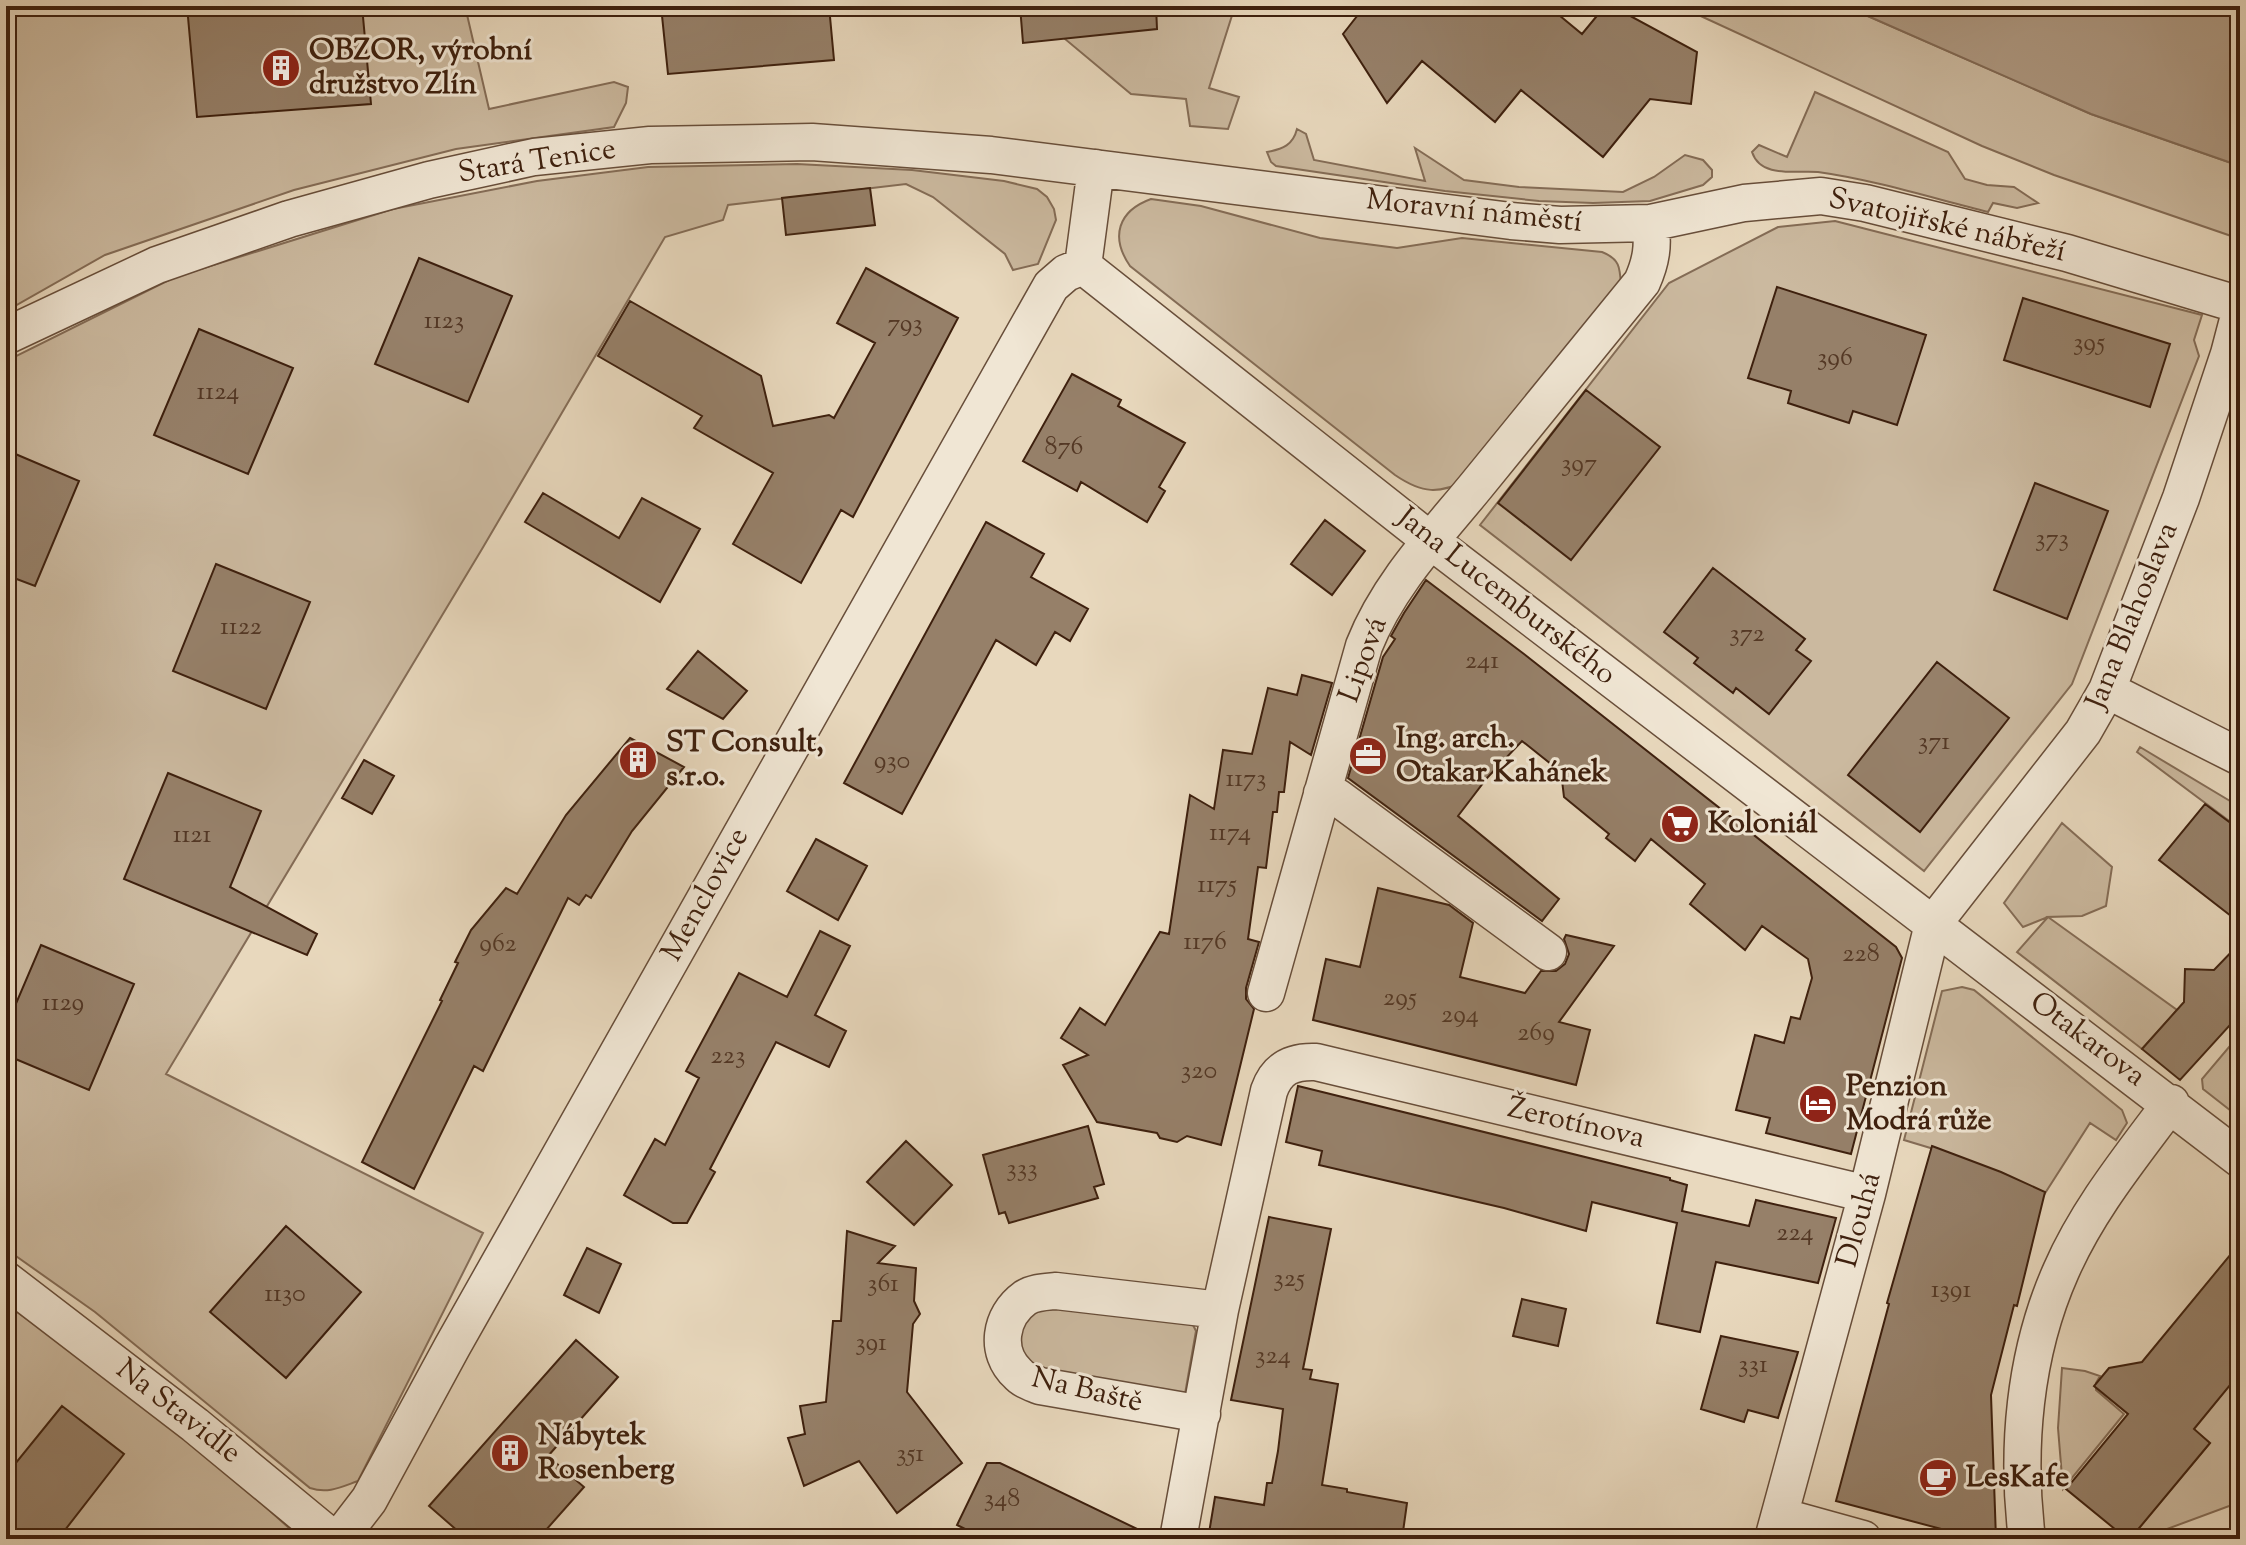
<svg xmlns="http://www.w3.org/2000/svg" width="2246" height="1545" viewBox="0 0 2246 1545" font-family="'Sorts Mill Goudy',serif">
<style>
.green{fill:#cbb99f;stroke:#846c56;stroke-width:2}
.water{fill:#ae9982;stroke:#816954;stroke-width:2}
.building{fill:#968069;stroke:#3e200e;stroke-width:2}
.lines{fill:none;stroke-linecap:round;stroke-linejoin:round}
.street-casing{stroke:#684e3a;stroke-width:39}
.street{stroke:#f0e6d4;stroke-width:36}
.labels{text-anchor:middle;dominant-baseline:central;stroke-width:6;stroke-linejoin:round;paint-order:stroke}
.number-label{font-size:26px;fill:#543825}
.poi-label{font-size:30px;font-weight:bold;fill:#3e200e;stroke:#f0e6d4;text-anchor:start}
.street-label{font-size:30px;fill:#3e200e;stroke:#f0e6d4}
</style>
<rect width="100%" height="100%" fill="#e8d8bd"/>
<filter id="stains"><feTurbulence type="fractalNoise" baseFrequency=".0025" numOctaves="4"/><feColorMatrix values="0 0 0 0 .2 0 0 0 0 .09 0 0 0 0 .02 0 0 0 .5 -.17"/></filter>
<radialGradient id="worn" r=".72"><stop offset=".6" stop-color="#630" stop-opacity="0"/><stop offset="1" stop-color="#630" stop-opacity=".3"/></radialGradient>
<path class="green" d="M6,6H465L489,109L614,82L628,87L626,103L614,127L456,149L294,190L105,255L6,311Z
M1120,6H1235L1209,88L1239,97L1228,129L1190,126L1186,99L1131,94L1065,39Z
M1679,6H1845L2091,114L2240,166V239L2054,175L1982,146Z
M1815,92L1948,152L1965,179L1987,185L2014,187L2038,203L2017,208L1993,203L1988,212C1932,198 1875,180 1818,172C1796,170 1761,179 1752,152L1759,145L1787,157Z
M1297,129L1306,134L1314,160L1425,181L1415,148L1464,180L1519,187L1623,192L1654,177L1685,155L1703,160L1712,170V177L1703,185L1650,201L1593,203L1539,201L1445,191L1276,166L1271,162L1267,152C1283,149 1293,145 1297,129Z
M797,164L912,170L1004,181L1037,189L1047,197L1054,209L1056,220L1038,264L1013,270L1005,254L933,197L906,184L728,205L723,220L665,237L482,549L166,1074L483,1233L358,1481C341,1487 328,1494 310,1488L95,1312L6,1249V361L175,277L393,209L537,181L648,167Z
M1151,199L1201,206L1320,238L1397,248L1462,238L1602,252C1620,259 1620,268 1621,286L1469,480C1438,494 1423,494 1395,475L1130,266C1110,237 1118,211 1151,199Z
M1835,221L2202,315L2194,340L2199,356L2072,684L1924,871L1480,525L1669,283L1778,227Z
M2140,747L2240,807V829L2137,752Z
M2062,823L2112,867L2106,906L2082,916L2048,917L2177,1010L2142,1049L2017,952L2048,917L2023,927L2004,903Z
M1962,987L1974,990L2122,1110L2127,1123L2116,1140L2090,1123L2042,1198L1947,1153L1904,1140L1942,991Z
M2240,1034V1118L2203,1089L2202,1079Z
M6,1304C109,1377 209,1454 301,1539H6Z
M1041,1306L1192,1323L1196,1331L1185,1394L1027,1367C1017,1334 1011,1329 1041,1306Z
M2062,1368L2085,1371L2100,1376L2096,1383V1390L2124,1414L2063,1489L2058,1428Z
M2240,1372V1502L2140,1539H2130L2210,1443L2193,1429Z"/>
<path class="water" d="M1845,6H2240V166L2091,114Z"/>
<path class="building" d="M187,6H362L371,104L197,117Z
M661,6H829L834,60L668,74Z
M1020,6H1156L1157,29L1023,43Z
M1365,6H1548L1582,34L1605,6H1612L1697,52L1691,104L1650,99L1603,157L1521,90L1495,122L1422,61L1387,103L1343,34Z
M870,188L875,225L786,235L782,198Z
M419,258L512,296L468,402L375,364Z
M866,268L958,318L853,517L841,510L801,583L733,544L773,473L694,428L702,416L598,356L630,301L761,376L773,426L829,415L834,418L875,343L837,323Z
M1777,287L1926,335L1897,425L1853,411L1849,423L1788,403L1791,391L1748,378Z
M2023,298L2170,344L2150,407L2004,360Z
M199,329L293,368L248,474L154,435Z
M1072,374L1121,400L1118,406L1185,443L1159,487L1165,491L1147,522L1081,482L1077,491L1023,461Z
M1586,390L1660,447L1571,560L1498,503Z
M6,450L79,481L35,586L6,575Z
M2035,483L2108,511L2067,619L1994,590Z
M543,493L619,538L642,498L700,529L660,602L525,522Z
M1325,520L1365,551L1332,595L1291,564Z
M986,522L1044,554L1031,577L1088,609L1070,641L1055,632L1036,665L996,640L902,814L844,783Z
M216,564L310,602L266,709L173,671Z
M1713,568L1805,639L1796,650L1811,661L1769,714L1736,688L1733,693L1694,663L1698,658L1664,632Z
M1426,580L1524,654L1896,947L1902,958L1851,1154L1766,1133L1770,1118L1736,1110L1755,1035L1784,1043L1791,1017L1800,1019L1812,978L1808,959L1762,926L1745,950L1690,904L1705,884L1651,839L1635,861L1606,838L1609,834L1564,797L1561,772L1522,741L1487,778L1458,816L1559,899L1542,921L1348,778L1383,657L1395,639L1391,636L1404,613Z
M698,651L747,691L723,719L667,689Z
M1937,662L2009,718L1920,832L1848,775Z
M1302,675L1332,683L1311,755L1290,742L1284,792H1279L1277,812H1273L1266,868L1258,867L1248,939L1259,942L1246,988V999L1254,1009L1221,1145L1187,1136L1177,1142L1160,1138L1157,1133L1097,1122L1063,1065L1088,1055L1061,1038L1080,1008L1105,1025L1160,932L1169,934L1190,795L1214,809L1223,750L1252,754L1268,688L1297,695Z
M630,738L684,767L632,831L591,898L586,895L579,905L568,898L483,1071L474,1066L414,1189L362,1162L442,1001L440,1000L458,963L455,962L471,930L506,888L517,894L566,815Z
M364,760L394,776L372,814L342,798Z
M168,773L261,811L230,887L317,934L307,955L124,879Z
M2205,804L2240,830V923L2159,860Z
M816,839L867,866L838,920L787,891Z
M1378,888L1449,905L1473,923L1460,977L1525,993L1541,971H1556L1565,964L1569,954L1564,939L1566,935L1614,946L1559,1022L1590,1030L1576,1085L1313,1020L1326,959L1360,967Z
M820,931L850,946L815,1015L846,1031L829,1067L776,1042L710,1169L715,1172L687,1223H673L624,1195L655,1139L665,1145L699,1078L686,1071L739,973L787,997Z
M2240,943V1014L2180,1080L2142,1049L2184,1002L2185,969L2214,970Z
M41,945L134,984L89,1090L6,1055V1027Z
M1298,1086L1670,1178V1180L1687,1185L1682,1211L1749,1226L1756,1200L1836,1218L1818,1283L1716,1262L1700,1332L1657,1323L1677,1223L1592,1202L1586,1231L1504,1208L1319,1165L1322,1151L1286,1142Z
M1088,1126L1104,1184L1094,1187L1098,1198L1009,1223L1005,1212L999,1214L983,1155Z
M906,1141L952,1185L914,1225L867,1182Z
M1932,1146L2001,1172L2045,1192L2017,1306L2014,1305L1991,1395L1996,1539H1979L1836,1501L1889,1304L1887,1303Z
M1269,1217L1331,1229L1303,1369L1312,1370L1310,1379L1338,1384L1322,1485L1347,1489V1492L1407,1503L1402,1539H1208L1215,1497L1264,1505L1267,1483H1272L1278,1451L1283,1409L1231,1400Z
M286,1226L361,1292L286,1378L210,1312Z
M847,1231L895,1246L878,1263L916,1268L914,1301L920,1314L913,1324L907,1392L962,1463L897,1513L859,1461L804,1486L788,1438L805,1434L800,1406L826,1402L833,1321H841Z
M2240,1243V1373L2194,1429L2210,1443L2130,1539H2127L2066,1489L2128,1414L2094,1386L2109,1368L2142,1362Z
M587,1248L621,1264L599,1313L564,1295Z
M1522,1299L1566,1309L1558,1346L1513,1336Z
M1721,1336L1798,1352L1778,1418L1748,1410L1744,1422L1701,1409Z
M576,1340L618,1377L548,1456L584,1487L538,1539H467L429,1506Z
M62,1406L124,1454L58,1539H6V1475Z
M987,1463H1000L1158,1539H985L957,1525Z"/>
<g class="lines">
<g class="street-casing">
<path id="street" d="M1083,266L1431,541L2240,1159
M6,336L157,265L289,219L429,180L534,157L650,145L812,142L991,155L1511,221L1560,225L1650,223L1744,203L1821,196L1865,203L2067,253L2240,305
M2107,690L2240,757
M1322,793L1337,797L1548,952
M1266,993L1364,646C1388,585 1435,536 1476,486C1531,418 1586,350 1642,282C1651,262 1654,245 1650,223
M6,1280L195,1425L333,1539
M1202,1414L1040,1386C1033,1383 1023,1380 1018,1374C994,1352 1000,1316 1025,1298C1034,1292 1045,1292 1056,1291L1220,1310
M1780,1516L1863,1539
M339,1539L369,1500L452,1347L1051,286L1066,273L1083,266L1096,168
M1178,1539L1220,1310L1269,1091C1277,1068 1292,1061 1316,1062L1867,1194
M1773,1539L1867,1194L1933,924L2083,732L2107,690L2181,498L2229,354L2240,312
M2027,1539C2016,1450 2024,1354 2061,1271C2088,1209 2131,1157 2171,1103"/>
</g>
<use href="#street" class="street"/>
</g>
<defs>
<g id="building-disc" transform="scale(2)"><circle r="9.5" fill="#8f2418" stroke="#f0e6d4"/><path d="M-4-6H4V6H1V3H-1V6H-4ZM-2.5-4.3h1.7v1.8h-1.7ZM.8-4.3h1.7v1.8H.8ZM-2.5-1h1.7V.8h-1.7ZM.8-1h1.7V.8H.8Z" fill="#fff"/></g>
<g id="office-disc" transform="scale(2)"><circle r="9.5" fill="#8f2418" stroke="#f0e6d4"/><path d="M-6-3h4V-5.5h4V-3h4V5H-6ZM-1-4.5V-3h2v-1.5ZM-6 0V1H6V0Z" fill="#fff"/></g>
<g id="supermarket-disc" transform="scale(2)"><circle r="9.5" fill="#8f2418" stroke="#f0e6d4"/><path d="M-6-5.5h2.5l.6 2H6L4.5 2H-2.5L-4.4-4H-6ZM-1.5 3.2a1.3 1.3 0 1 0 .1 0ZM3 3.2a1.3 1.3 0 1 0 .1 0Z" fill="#fff"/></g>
<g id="hotel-disc" transform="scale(2)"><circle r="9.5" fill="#8f2418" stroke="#f0e6d4"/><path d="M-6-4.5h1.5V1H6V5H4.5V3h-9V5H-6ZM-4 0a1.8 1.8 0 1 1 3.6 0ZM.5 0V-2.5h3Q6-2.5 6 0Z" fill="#fff"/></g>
<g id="cafe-disc" transform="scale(2)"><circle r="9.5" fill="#8f2418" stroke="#f0e6d4"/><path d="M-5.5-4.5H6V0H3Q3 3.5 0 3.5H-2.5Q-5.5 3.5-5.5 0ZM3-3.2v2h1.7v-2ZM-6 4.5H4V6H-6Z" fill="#fff"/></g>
</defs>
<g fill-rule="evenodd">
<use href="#building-disc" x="281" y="68"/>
<use href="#office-disc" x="1368" y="756"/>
<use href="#building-disc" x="638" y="760"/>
<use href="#supermarket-disc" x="1680" y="824"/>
<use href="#hotel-disc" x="1818" y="1104"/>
<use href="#building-disc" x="510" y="1453"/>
<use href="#cafe-disc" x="1938" y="1478"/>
</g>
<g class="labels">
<g class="number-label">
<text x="444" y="321">1123</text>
<text x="905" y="324">793</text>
<text x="2089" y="343">395</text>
<text x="1835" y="358">396</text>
<text x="218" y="392">1124</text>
<text x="1064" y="447">876</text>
<text x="1579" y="464">397</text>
<text x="2052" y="539">373</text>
<text x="241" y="627">1122</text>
<text x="1747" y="634">372</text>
<text x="1482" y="661">241</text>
<text x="1934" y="742">371</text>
<text x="892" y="761">930</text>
<text x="1246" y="779">1173</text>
<text x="1230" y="833">1174</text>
<text x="192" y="835">1121</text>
<text x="1217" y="885">1175</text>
<text x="1205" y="942">1176</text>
<text x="498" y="944">962</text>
<text x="1861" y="954">228</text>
<text x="1400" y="998">295</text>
<text x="63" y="1003">1129</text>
<text x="1460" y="1015">294</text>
<text x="1536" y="1033">269</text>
<text x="728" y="1056">223</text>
<text x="1199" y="1071">320</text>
<text x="1022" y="1169">333</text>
<text x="1795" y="1233">224</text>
<text x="1289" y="1279">325</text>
<text x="883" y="1284">361</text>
<text x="1951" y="1290">1391</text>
<text x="285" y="1294">1130</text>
<text x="871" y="1343">391</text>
<text x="1273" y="1356">324</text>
<text x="1753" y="1365">331</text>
<text x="910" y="1454">351</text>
<text x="1002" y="1499">348</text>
</g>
<g class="poi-label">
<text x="309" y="51">OBZOR, výrobní<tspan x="309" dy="34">družstvo Zlín</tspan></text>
<text x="1396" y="739">Ing. arch.<tspan x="1396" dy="34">Otakar Kahánek</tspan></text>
<text x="666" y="743">ST Consult,<tspan x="666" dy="34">s.r.o.</tspan></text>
<text x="1708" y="824">Koloniál</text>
<text x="1846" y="1087">Penzion<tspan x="1846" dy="34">Modrá růže</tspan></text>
<text x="538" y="1436">Nábytek<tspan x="538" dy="34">Rosenberg</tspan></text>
<text x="1966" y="1478">LesKafe</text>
</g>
<g class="street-label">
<text transform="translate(537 162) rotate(-9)">Stará Tenice</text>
<text transform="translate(1474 212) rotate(6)">Moravní náměstí</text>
<text transform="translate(1947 226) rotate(13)">Svatojiřské nábřeží</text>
<text transform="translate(1506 597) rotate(38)">Jana Lucemburského</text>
<text transform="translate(2133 616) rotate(-68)">Jana Blahoslava</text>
<text transform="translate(1364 660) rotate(-70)">Lipová</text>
<text transform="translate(706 895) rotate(-61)">Menclovice</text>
<text transform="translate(2087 1040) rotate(37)">Otakarova</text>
<text transform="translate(1576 1124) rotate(13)">Žerotínova</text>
<text transform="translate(1860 1220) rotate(-75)">Dlouhá</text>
<text transform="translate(1087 1391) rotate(13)">Na Baště</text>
<text transform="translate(178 1412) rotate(38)">Na Stavidle</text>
</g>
</g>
<rect width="2246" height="1545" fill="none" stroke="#e8d8bd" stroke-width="32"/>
<rect x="8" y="8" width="2230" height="1529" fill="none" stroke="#3e200e" stroke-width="4"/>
<rect x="16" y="16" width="2214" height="1513" fill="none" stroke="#3e200e" stroke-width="2"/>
<rect width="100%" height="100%" filter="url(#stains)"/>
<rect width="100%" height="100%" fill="url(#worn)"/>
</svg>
